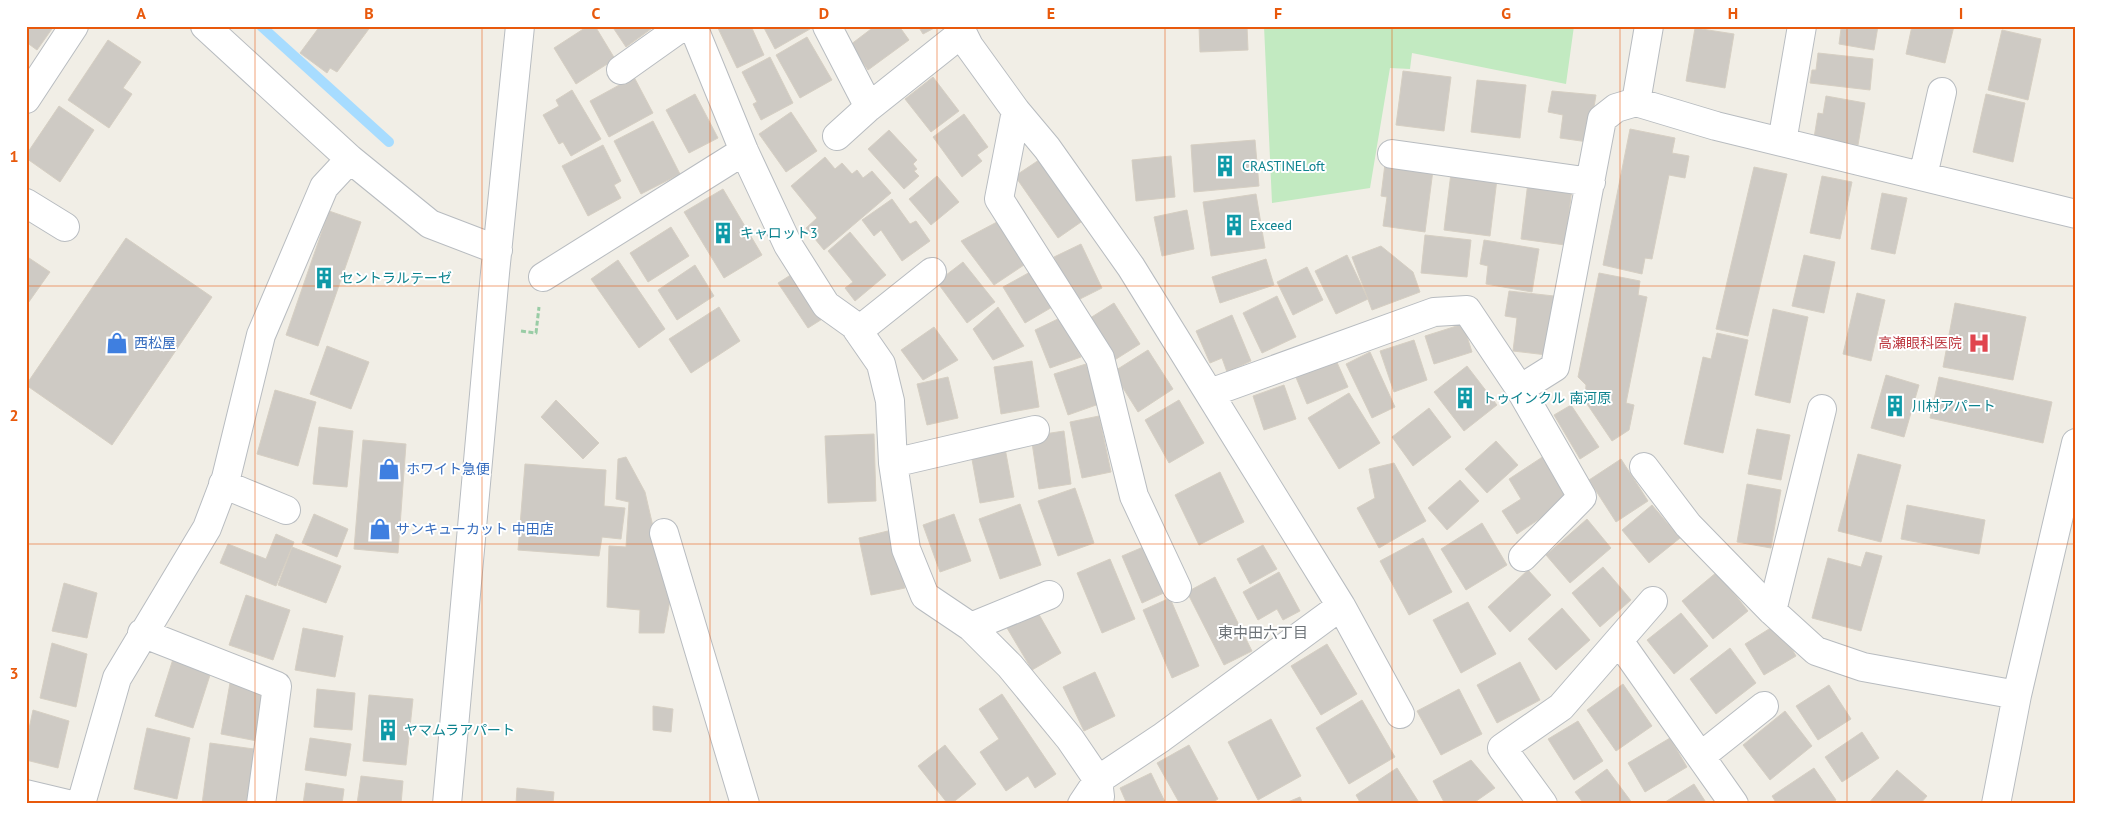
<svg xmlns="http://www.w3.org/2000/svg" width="2102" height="830" viewBox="0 0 2102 830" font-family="'PT Sans','Noto Sans JP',sans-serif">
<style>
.green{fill:#c2eac1}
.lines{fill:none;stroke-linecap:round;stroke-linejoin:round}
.stream{stroke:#a7dcff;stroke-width:10}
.building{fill:#cecac4;stroke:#d6cfc3}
.minor-casing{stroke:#b8bcc0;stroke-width:30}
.path{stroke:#99cca5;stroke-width:3;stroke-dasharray:5 2.5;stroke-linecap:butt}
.minor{stroke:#fff;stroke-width:28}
.grid{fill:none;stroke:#e8590c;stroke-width:1;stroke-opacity:0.55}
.labels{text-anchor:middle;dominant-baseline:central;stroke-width:4;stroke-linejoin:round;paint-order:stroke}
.culture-label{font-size:14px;fill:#0d838f;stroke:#fff;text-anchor:start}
.shop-label{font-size:14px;fill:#366cbe;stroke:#fff;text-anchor:start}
.health-label{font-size:14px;fill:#be3a42;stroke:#fff;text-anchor:end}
.neighbourhood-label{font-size:15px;fill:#6e7479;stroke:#fff}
.neatline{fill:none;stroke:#e8590c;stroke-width:2}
.grid-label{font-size:16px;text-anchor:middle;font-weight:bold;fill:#e8590c}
</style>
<rect width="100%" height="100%" fill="#f1eee6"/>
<path class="green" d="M1264,26H1574L1566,84L1412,53L1410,69L1390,68L1370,188L1272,203Z"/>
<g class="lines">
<path class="stream" d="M261,26L389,142"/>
</g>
<path class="building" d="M26,26H54L37,50L26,42Z
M320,26H371L337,72L330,68L327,73L300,53Z
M588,26H595L615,59L576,84L554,48Z
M612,26H655L626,47Z
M717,26H751L764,55L737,68Z
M763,26H808L810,29L775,49Z
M875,26H899L909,40L868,70L850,45Z
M918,26H938L923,34Z
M1199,26H1247L1248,50L1200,52Z
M1835,26H1878L1874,50L1839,44L1841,29Z
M1912,26H1954L1945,63L1906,54Z
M1695,28L1734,34L1725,88L1686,81Z
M2002,30L2041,39L2028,100L1988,90Z
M807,37L832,80L800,98L776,55Z
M108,40L141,62L123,88L132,94L109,128L68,100Z
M1818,53L1873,59L1870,90L1810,83L1812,70H1816Z
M770,57L793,103L761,120L753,104L757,102L742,72Z
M1403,71L1451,77L1444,131L1396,125Z
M634,77L653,113L609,137L590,101Z
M933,77L959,111L931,132L905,99Z
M1477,80L1526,85L1520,138L1471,132Z
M572,90L601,139L571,156L563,142L559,144L543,115L559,106L556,100Z
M1552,91L1596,95L1588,142L1560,138L1563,115L1548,112Z
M695,94L718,138L689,153L666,110Z
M1986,94L2025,103L2013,162L1973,152Z
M1826,96L1865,103L1858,145L1814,138L1818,113L1823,114Z
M59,106L94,130L60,182L26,158V155Z
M791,112L817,151L786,172L759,134Z
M964,114L988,147L977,155L982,161L962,177L933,137Z
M653,121L680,174L641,194L614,141Z
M1630,129L1675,138L1672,153L1689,156L1685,178L1669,175L1652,259L1645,258L1642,274L1603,265Z
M889,130L917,160L913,164L917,169L914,171L919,176L904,189L868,149Z
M1255,140L1259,186L1194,192L1191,145Z
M603,145L621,181L614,185L621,198L588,216L562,166Z
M1171,156L1175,197L1136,201L1132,160Z
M825,157L835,169L842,163L852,174L857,170L863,178L872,171L891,193L824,250L806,228L817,218L791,186Z
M1042,158L1084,220L1058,238L1015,176Z
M1385,164L1433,170L1425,232L1383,226L1387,197L1381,196Z
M1754,167L1787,174L1748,336L1716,329Z
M1451,173L1497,179L1490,236L1444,230Z
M937,176L959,202L931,225L909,199Z
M1822,176L1852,182L1840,239L1810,233Z
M1528,182L1572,188L1565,245L1521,239Z
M723,189L762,255L724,278L684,212Z
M1882,193L1907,198L1895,254L1871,249Z
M1256,194L1265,248L1211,256L1203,202Z
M892,199L910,224L916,221L930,241L902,261L881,230L874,236L862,220Z
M1187,210L1194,249L1162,256L1154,217Z
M329,211L361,222L318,346L286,335Z
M997,222L1024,265L994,285L961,241Z
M671,227L689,256L648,282L630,253Z
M850,232L886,275L855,301L845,288L853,282L828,251Z
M1425,235L1471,240L1467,277L1421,273Z
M126,238L212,297L112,445L26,385Z
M1484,240L1539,249L1532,292L1486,284L1488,266L1480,264Z
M1081,244L1102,288L1076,301L1054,257Z
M1381,246L1413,272L1420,292L1372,310L1352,257Z
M1347,255L1368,299L1336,314L1315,271Z
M1804,255L1835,262L1824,313L1792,306Z
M26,256L50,272L26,306Z
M1266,259L1274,285L1220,303L1212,277Z
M618,260L665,329L639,348L591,279Z
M963,262L995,302L967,323L937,282Z
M695,265L714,296L677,320L658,290Z
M1307,267L1323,300L1293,315L1277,282Z
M797,271L827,316L808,328L778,283Z
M1032,271L1054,306L1025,323L1003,287Z
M1599,273L1640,281L1638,295L1647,297L1626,403L1634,405L1629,430L1612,441L1585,401L1586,385L1578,377Z
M1509,291L1554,296L1547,355L1513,351L1517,318L1505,316Z
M1857,293L1885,300L1871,361L1843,354Z
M1277,296L1296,337L1262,353L1243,313Z
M1114,303L1140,344L1113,361L1087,320Z
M1955,303L2026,317L2013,380L1943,367Z
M719,307L740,341L691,373L669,339Z
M998,307L1024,346L993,360L973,329Z
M1773,309L1808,317L1790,403L1755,395Z
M1232,315L1251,361L1227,372L1222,358L1210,363L1196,331Z
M1062,317L1081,357L1050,368L1035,330Z
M1463,324L1472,352L1434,364L1425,336Z
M934,327L958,360L923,380L901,350Z
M1717,333L1748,340L1723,453L1684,444L1703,357L1711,359Z
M1414,340L1427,380L1394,392L1380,351Z
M327,346L369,362L351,409L310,394Z
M1148,350L1173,389L1138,412L1113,372Z
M1370,352L1395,407L1372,418L1346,364Z
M1335,358L1348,387L1307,404L1295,375Z
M1032,361L1039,407L1001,414L994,367Z
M1086,364L1099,404L1068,415L1054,374Z
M1467,366L1497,405L1464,431L1434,392Z
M1886,375L1919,385L1904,437L1871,428Z
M948,377L958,418L927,425L917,384Z
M1939,377L2052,402L2043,443L1930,418Z
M1284,385L1296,419L1264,430L1253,396Z
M275,390L316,402L298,466L257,454Z
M1349,393L1380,443L1339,469L1308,418Z
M556,400L599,443L583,459L541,417Z
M1179,400L1204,443L1169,463L1145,420Z
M1571,405L1599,447L1580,459L1554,415Z
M1429,408L1451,437L1413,466L1392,437Z
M1099,416L1111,472L1082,478L1070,422Z
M319,427L353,431L347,487L313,484Z
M1757,429L1790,435L1781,480L1748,474Z
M1064,431L1071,484L1039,489L1031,436Z
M874,434L876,501L828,503L825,436Z
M363,440L406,444L398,553L354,549Z
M1496,441L1518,465L1487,493L1465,469Z
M1005,448L1014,497L980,503L971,454Z
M1547,454L1574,496L1517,534L1502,511L1521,499L1509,479Z
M1858,454L1901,465L1881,542L1838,531Z
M626,457L645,492L670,600L664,633H639L640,610L607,607L609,546L626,547L629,502L616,499L618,459Z
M1621,459L1648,501L1616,522L1589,480Z
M1394,463L1426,521L1379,548L1357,508L1375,498L1369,469Z
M525,464L606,470L604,506L625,508L621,539L602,537L599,556L518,550Z
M1220,472L1244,522L1199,545L1175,495Z
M1460,480L1479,501L1447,530L1428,508Z
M1747,484L1781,490L1771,548L1737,542Z
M1075,488L1094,543L1058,556L1038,501Z
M1020,504L1041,565L1000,579L979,519Z
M1652,505L1680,538L1649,563L1622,530Z
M1907,505L1985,520L1979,554L1901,539Z
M314,514L348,529L337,557L302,543Z
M954,514L971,561L940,572L923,525Z
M1587,519L1611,548L1570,583L1546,555Z
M1482,523L1507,565L1466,590L1441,549Z
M892,530L905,588L871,595L859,538Z
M276,534L294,542L276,586L220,563L228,544L266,559Z
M1423,538L1452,592L1409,615L1380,561Z
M1148,545L1168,591L1142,603L1122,556Z
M1263,545L1277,569L1250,584L1237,559Z
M292,547L341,566L326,603L278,585Z
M1866,552L1882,556L1861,631L1812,618L1828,558L1861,567Z
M1110,559L1135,619L1102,633L1077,573Z
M1603,567L1631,600L1600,627L1572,593Z
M1528,570L1551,595L1510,632L1488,607Z
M1279,572L1300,611L1283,620L1277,609L1258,620L1243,592Z
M1717,572L1748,611L1713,639L1682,601Z
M1215,577L1252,651L1224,665L1187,592Z
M64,583L97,593L87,638L52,631Z
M246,595L290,610L273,660L229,645Z
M1170,598L1199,666L1172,678L1143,610Z
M1468,602L1496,654L1461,673L1433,620Z
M1562,608L1590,640L1556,670L1528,639Z
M1037,611L1061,653L1032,670L1007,628Z
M1681,613L1708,646L1674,674L1647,640Z
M1777,624L1796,656L1764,675L1745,644Z
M303,628L343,636L335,677L295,670Z
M52,643L87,654L76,707L40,698Z
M1327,644L1357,694L1321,715L1291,666Z
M1730,648L1756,683L1716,714L1690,679Z
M173,659L211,672L193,728L155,716Z
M1520,662L1540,700L1497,723L1477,685Z
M1095,672L1115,716L1084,731L1063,687Z
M230,683L267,689L257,741L221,734Z
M1623,684L1652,726L1616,751L1587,710Z
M1829,685L1851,719L1818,740L1796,706Z
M317,689L355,693L352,730L314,727Z
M1459,689L1482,734L1441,755L1417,711Z
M1002,694L1056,774L1035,788L1028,776L1006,791L980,752L999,739L979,709Z
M369,695L413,699L406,765L363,761Z
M1362,700L1395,757L1349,784L1316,728Z
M653,706L673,709L671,732L653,730Z
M33,710L69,721L58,768L26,760V743Z
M1785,711L1812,746L1770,780L1743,745Z
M1271,719L1301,776L1258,800L1228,742Z
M1578,721L1603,761L1574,780L1548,739Z
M147,728L190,738L177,799L134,789Z
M1862,732L1879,758L1842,782L1825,757Z
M310,738L351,744L346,776L305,770Z
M1670,738L1687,767L1645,792L1628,763Z
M210,743L254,749L247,804H202Z
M945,745L976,784L951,804H948L918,766Z
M1189,745L1218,799L1210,804H1180L1157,763Z
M1471,760L1495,788L1472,804H1445L1433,781Z
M1397,768L1420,804H1361L1356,795Z
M1814,768L1836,800L1830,804H1777L1772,796Z
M1607,769L1633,804H1584L1575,792Z
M1897,770L1927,796L1920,804H1868Z
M1151,773L1166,804H1127L1120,788Z
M361,776L403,781L401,804H357Z
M306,783L344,789L342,804H303Z
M1694,784L1707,804H1662Z
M517,788L554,792L553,804H516Z
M1300,797L1303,804H1283Z"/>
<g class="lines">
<g class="minor-casing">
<path id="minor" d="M205,26L350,159L430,224L498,250
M693,26L744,151L788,245L826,305L854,325L881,364L890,401L893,463L906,549L925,596L971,627L1010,666L1070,739L1098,780L1100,797
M827,26L869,107
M959,26L969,46L1016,111L1047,148L1131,267L1341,606L1161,738L1098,780L1082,804
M1649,26L1636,102L1716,126L2076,214
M621,70L683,26
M26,99L74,26
M1016,111L999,199L1100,358L1134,496L1177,588
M837,136L869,107L962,33
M1782,142L1802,26
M1392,154L1591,182
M1923,176L1942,92
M26,203L65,227
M543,277L744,151
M858,331L932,272
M1520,389L1555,367L1602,119L1616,108L1636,102
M1210,393L1434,312L1467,310L1520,389L1582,497L1523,557
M893,463L1035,430
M1644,467L1688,525L1772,611L1816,651L1863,667L2017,695
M223,484L286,510
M664,533L745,804
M1341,606L1400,714
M1772,611L1822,409
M971,627L1049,595
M142,633L277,686L261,804
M1619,641L1734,804
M1701,756L1764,706
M26,794L68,804
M81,804L117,678L207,528L226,478L261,335L324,187L350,159
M447,804L495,273L520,26
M1543,804L1502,748L1561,707L1653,601
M1996,804L2017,695L2076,443"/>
</g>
<path class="path" d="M521,331L536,333L539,307"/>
<use href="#minor" class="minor"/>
</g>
<path class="grid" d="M255,26V804M482,26V804M710,26V804M937,26V804M1165,26V804M1392,26V804M1620,26V804M1847,26V804M26,286H2076M26,544H2076"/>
<defs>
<g id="building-bare" transform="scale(1.725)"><path d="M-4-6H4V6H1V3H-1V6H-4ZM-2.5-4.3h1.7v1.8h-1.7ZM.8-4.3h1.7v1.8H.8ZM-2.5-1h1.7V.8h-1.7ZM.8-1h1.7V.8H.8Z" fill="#0f9aa8" stroke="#fff" stroke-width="2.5" paint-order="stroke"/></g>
<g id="shop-bare" transform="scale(1.725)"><path d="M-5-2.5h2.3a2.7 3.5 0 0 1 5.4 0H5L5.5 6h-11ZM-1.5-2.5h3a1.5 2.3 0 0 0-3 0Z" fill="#3f7fe0" stroke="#fff" stroke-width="2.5" paint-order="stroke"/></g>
<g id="hospital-bare" transform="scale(1.725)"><path d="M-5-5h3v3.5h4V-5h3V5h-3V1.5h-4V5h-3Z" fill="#e0444e" stroke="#fff" stroke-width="2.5" paint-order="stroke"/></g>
</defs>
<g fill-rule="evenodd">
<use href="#building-bare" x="1225" y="166"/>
<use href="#building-bare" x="1234" y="225"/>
<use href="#building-bare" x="723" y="233"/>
<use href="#building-bare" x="324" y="278"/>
<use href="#shop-bare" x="117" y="343"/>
<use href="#hospital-bare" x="1979" y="343"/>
<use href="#building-bare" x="1465" y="398"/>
<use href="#building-bare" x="1895" y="406"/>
<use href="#shop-bare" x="389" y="469"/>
<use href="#shop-bare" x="380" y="529"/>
<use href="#building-bare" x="388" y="730"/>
</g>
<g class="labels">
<g class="culture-label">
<text x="1242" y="166">CRASTINELoft</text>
<text x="1250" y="225">Exceed</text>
<text x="740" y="233">キャロット3</text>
<text x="340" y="278">セントラルテーゼ</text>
<text x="1482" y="398">トゥインクル 南河原</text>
<text x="1912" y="406">川村アパート</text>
<text x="404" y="730">ヤマムラアパート</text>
</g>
<g class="shop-label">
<text x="134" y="343">西松屋</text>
<text x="406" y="469">ホワイト急便</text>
<text x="396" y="529">サンキューカット 中田店</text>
</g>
<g class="health-label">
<text x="1962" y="343">高瀬眼科医院</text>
</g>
<g class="neighbourhood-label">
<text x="1263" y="632">東中田六丁目</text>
</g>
</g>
<rect width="2102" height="830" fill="none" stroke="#ffffff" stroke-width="55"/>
<rect x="28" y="28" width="2046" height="774" class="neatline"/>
<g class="grid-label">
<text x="141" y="19">A</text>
<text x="369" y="19">B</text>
<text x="596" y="19">C</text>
<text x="824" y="19">D</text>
<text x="1051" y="19">E</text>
<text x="1278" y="19">F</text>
<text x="1506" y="19">G</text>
<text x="1733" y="19">H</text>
<text x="1961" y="19">I</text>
<text x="14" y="162">1</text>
<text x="14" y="421">2</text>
<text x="14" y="679">3</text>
</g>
</svg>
